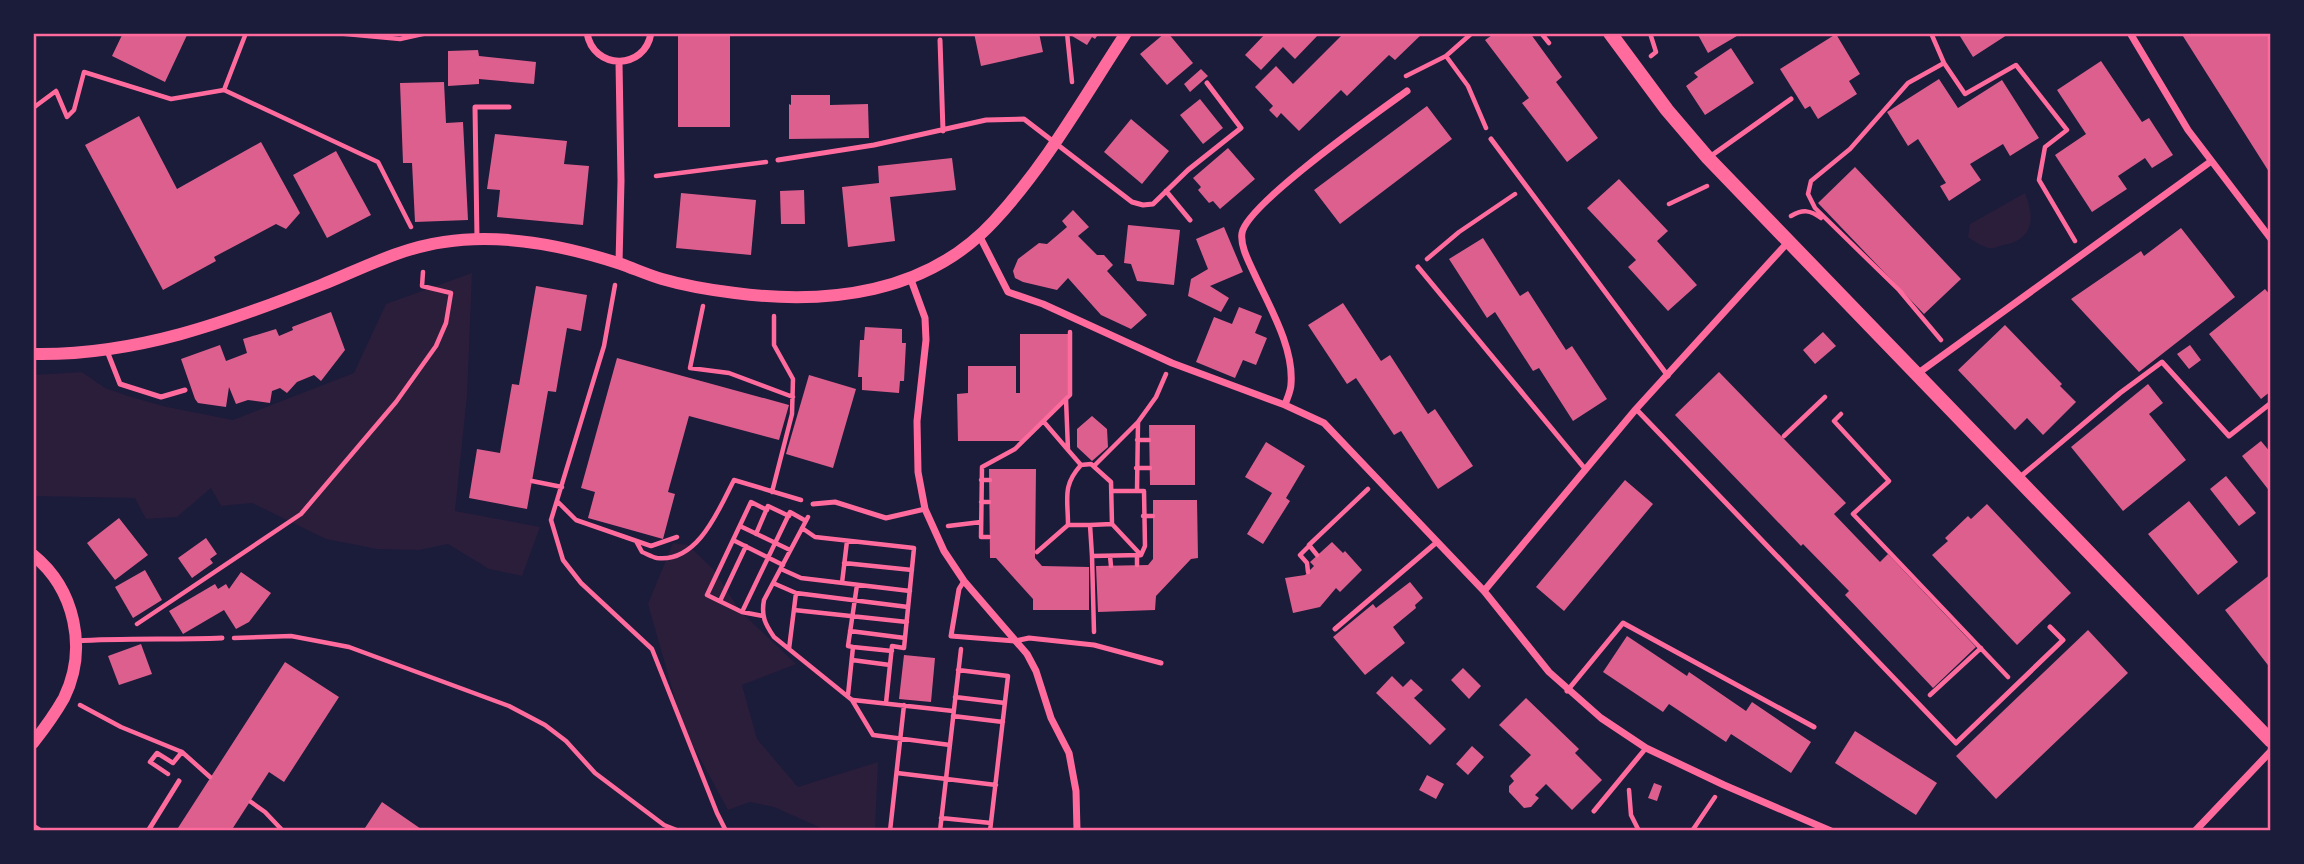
<svg xmlns="http://www.w3.org/2000/svg" width="2304" height="864" viewBox="0 0 2304 864" font-family="'Varela Round',sans-serif">
<style>
.green{fill:#2a1e3b}
.building{fill:#dd5f8e}
.lines{fill:none;stroke-linecap:round;stroke-linejoin:round}
.path{stroke:#ff6b9d;stroke-width:4.5}
.service{stroke:#ff6b9d;stroke-width:5}
.minor{stroke:#ff6b9d;stroke-width:7}
.tertiary{stroke:#ff6b9d;stroke-width:12}
.secondary{stroke:#ff6b9d;stroke-width:14}
.neatline{fill:none;stroke:#ff6b9d;stroke-width:2.5}
</style>
<rect width="100%" height="100%" fill="#1b1b3a"/>
<path class="green" d="M2025,193C2035,218 2034,239 2004,245C1999,246 1993,249 1988,248C1981,246 1974,241 1968,237L1970,224Z
M472,273L467,396L455,511L540,527L522,576L489,569L448,544L419,550L377,549L326,539L252,503L221,506L211,488L177,517L146,519L135,498L33,496V375L82,372L105,388L131,397L167,407L233,420L354,373L386,304Z
M673,543L688,545L713,569L740,611L796,664L742,685L757,739L798,787L878,762L875,831H828L774,807L750,802L728,810L683,727L648,604Z"/>
<path class="building" d="M123,33H188L165,82L112,56Z
M678,33H730V127H678Z
M974,33H1039L1043,52L981,66Z
M1073,33H1099L1095,39L1092,37L1087,45L1072,36Z
M1165,33H1168L1193,63L1167,85L1140,54Z
M1266,33H1320L1295,59L1283,47L1261,70L1245,55Z
M1344,33H1423L1395,60L1389,55L1347,96L1341,90L1299,131L1281,113L1277,118L1269,110L1273,106L1255,87L1276,66L1293,84Z
M1495,33H1530L1562,77L1556,82L1598,138L1567,162L1522,103L1529,98L1485,40Z
M1697,33H1742L1708,53Z
M1958,33H2010L1973,57Z
M2181,33H2271V175Z
M1836,34L1860,74L1849,81L1857,94L1818,119L1810,106L1805,109L1780,69Z
M1731,48L1754,83L1705,115L1686,86L1698,77L1694,73Z
M478,50L479,56L536,62L534,84L479,79V84L448,86V51Z
M2101,61L2142,122L2149,118L2173,155L2152,168L2145,158L2118,176L2127,189L2092,212L2055,155L2086,134L2057,90Z
M1201,69L1208,76L1190,92L1184,84Z
M1939,79L1958,108L2002,80L2039,138L2010,156L2003,144L1970,164L1981,180L1949,201L1940,186L1946,183L1918,139L1908,146L1887,112Z
M444,82L446,123L463,122L468,220L415,222L412,163H403L400,83Z
M791,95H830V105L868,104L869,138L789,139V104L791,105Z
M1200,99L1223,128L1203,144L1180,115Z
M1427,106L1452,139L1340,224L1314,190Z
M139,116L177,189L261,142L300,213L286,229L276,224L214,257L216,261L163,290L85,145Z
M1131,119L1169,151L1142,184L1104,152Z
M495,134L567,141L564,164L589,166L583,225L497,217L500,190L487,189Z
M1228,148L1255,179L1220,209L1213,201L1209,203L1198,190L1201,187L1193,178Z
M336,151L371,215L327,238L293,175Z
M952,158L956,190L890,197L895,241L848,247L842,187L879,183L878,166Z
M1855,167L1961,279L1924,314L1818,203Z
M1619,179L1668,231L1657,241L1697,285L1668,311L1628,267L1636,260L1587,208Z
M804,190L805,224H781L780,191Z
M681,193L756,200L751,255L676,248Z
M1073,210L1089,227L1078,236L1097,255H1104L1113,265L1107,271L1147,315L1131,329L1101,315L1068,278L1057,290L1023,282L1015,278L1013,271L1018,259L1039,243L1047,244L1067,227L1062,221Z
M1128,225L1180,230L1174,285L1137,281L1131,264L1124,263Z
M1224,227L1243,272L1210,286L1229,298L1221,312L1188,296L1191,279L1208,269L1196,239Z
M2181,228L2235,297L2139,372L2071,299L2141,251L2144,256Z
M1483,238L1520,296L1528,291L1566,350L1572,346L1607,399L1573,421L1539,368L1533,371L1495,312L1487,318L1449,259Z
M536,286L587,295L581,331L567,328L556,392L548,391L527,509L469,498L477,449L500,453L512,384L519,385Z
M2265,289L2271,296V391L2261,399L2209,334Z
M1343,303L1381,361L1390,355L1428,414L1435,409L1473,466L1438,489L1401,431L1394,435L1356,378L1347,384L1308,325Z
M1239,307L1262,316L1255,333L1267,338L1256,365L1243,360L1235,378L1196,362L1214,317L1232,324Z
M331,312L345,350L321,381L314,375L297,382L287,393L280,388L272,391L270,403L248,400L236,404L229,387L226,407L198,403L195,399L181,359L220,345L226,361L247,353L243,339L276,329L279,336L293,330L292,327Z
M2005,325L2062,384L2060,386L2076,402L2043,435L2027,418L2015,430L1958,370Z
M865,327L902,329V343H906L904,381H900L899,393L862,390V377H858L860,340H864Z
M1823,332L1836,346L1815,364L1803,350Z
M1020,334H1068L1069,394L1022,441H958L957,394L968,393V366H1016V393H1020Z
M2190,345L2201,360L2189,369L2177,354Z
M617,358L789,405L779,440L689,416L668,492L675,494L663,539L588,518L595,492L581,488Z
M1719,372L1846,503L1834,514L1880,562L1888,554L1976,647L1933,688L1845,595L1849,591L1803,544L1801,546L1675,415Z
M809,375L856,389L833,468L786,454Z
M2148,384L2163,403L2149,414L2186,460L2123,511L2071,447Z
M1092,416L1107,429L1108,447L1092,461L1077,447V429Z
M1149,425H1195V485H1150Z
M2261,441L2271,453V493L2242,456Z
M1266,442L1305,466L1286,498L1290,501L1263,544L1247,534L1272,493L1245,477Z
M989,469H1036L1035,558L1042,566L1089,567V610H1033V599L996,558H990Z
M2226,476L2256,513L2239,526L2210,489Z
M1625,480L1653,504L1564,611L1536,587Z
M1153,500H1197L1198,558L1191,559L1156,596L1155,610L1098,612L1096,566L1148,565L1153,559Z
M2189,501L2238,562L2198,595L2148,534Z
M1987,504L2071,593L2017,645L1932,555L1948,541L1945,538L1968,516L1971,519Z
M119,518L148,555L115,580L87,543Z
M206,538L217,554L210,559L213,563L192,578L178,558Z
M1332,542L1343,553L1345,551L1362,570L1340,592L1336,588L1320,607L1293,613L1285,578L1305,575L1314,566L1310,562Z
M145,570L162,600L133,618L115,587Z
M241,572L271,593L249,622L236,629L224,610L183,634L169,611L215,584L218,589L226,584L229,589Z
M2271,574V669L2225,610Z
M1410,582L1423,598L1415,605L1416,608L1393,627L1405,643L1365,675L1333,637L1373,604L1376,608Z
M2088,630L2128,673L1996,799L1956,756Z
M1627,636L1687,676L1689,672L1746,711L1752,702L1811,742L1791,773L1731,734L1726,742L1669,704L1663,712L1603,672Z
M141,644L152,674L119,685L108,656Z
M904,655L935,658L931,702L899,699Z
M285,662L339,697L284,782L269,772L231,831H176Z
M1463,668L1481,686L1469,699L1451,680Z
M1392,676L1403,687L1411,679L1423,690L1414,698L1446,729L1430,745L1376,693Z
M1526,698L1579,749L1575,753L1602,780L1572,810L1546,784L1535,795L1539,798L1531,807L1524,808L1509,792V786L1514,781L1510,776L1531,755L1499,725Z
M1855,731L1937,783L1916,815L1835,763Z
M1472,746L1484,757L1468,775L1456,764Z
M1427,775L1444,784L1436,799L1419,790Z
M1654,783L1662,786L1657,801L1648,798Z
M382,802L424,831H363Z"/>
<g class="lines">
<path class="path" d="M246,33L224,90L378,162L411,227
M335,33L400,39L427,33
M1067,33L1072,82
M1472,33L1446,56L1468,86L1486,128
M1541,33L1549,43
M1650,33L1656,52L1651,56
M1931,33L1944,63
M1406,76L1446,56
M33,108L56,91L67,117L74,110L84,72L171,99L224,90
M656,176L766,162
M1669,204L1707,186
M1791,216C1803,209 1810,210 1821,218
M1427,259L1459,232L1515,194
M615,285L604,346L551,520L563,560L581,583L652,649L717,813L726,831
M703,306L690,368L729,373L793,397
M1941,340L1899,290L1815,208L1808,194L1811,181L1850,149L1908,83L1944,63L1965,94L2016,65L2067,130L2045,147L2039,180L2075,241
M1066,399L1068,450L1081,465C1062,486 1068,498 1068,525H1090L1092,556L1141,555L1145,546L1144,491H1112
M1841,414L1834,421L1889,481L1853,514L2008,677
M1044,422L1068,450
M1784,436L1825,397
M1137,440H1149
M1081,465L1091,464L1111,482L1112,524L1090,525
M1094,466L1138,422
M1136,468H1150
M981,480H990
M532,481L562,487
M1137,491L1138,422L1156,397L1166,374
M772,492L792,414L793,379L774,345V316
M557,501L576,520L651,546L677,537
M981,502H989
M1143,516H1153
M808,517L764,600C761,616 765,624 774,637L852,700L873,735L950,745
M1112,524L1141,555
M740,526L790,550
M948,526L981,522
M802,528L815,537L914,548L904,648L892,646L886,703
M756,534L768,506L789,516
M989,537H981L982,467L1015,449L1070,395V332
M733,540L783,565
M636,541L642,552C647,554 652,557 657,558C698,563 719,509 734,480L801,500
M1037,552L1068,525
M1137,555V565
M1317,555L1309,545L1368,489
M1092,556L1094,632
M1110,556L1111,566
M844,563L912,570
M781,569L801,578L910,591
M1308,572L1307,563L1300,555L1309,546
M773,583L796,593L908,607
M842,583L847,541
M720,601L746,546
M794,610L907,622
M742,612L790,512L806,521
M763,616L742,612L707,595L751,502L767,510
M137,624L301,514L396,402L436,346L446,323L451,293L422,286L423,272
M850,631L905,638
M234,638L291,636L349,647L509,706L545,725L566,741L595,773L664,825L679,831
M853,647L892,651
M789,649L796,593
M852,660L890,665
M958,670L1008,676L990,831
M848,695L853,647L848,646L857,585
M1930,695L1981,648
M955,697L1005,703
M853,700L953,711
M80,705L121,727L182,752L210,777
M953,716L1003,722
M897,773L996,785
M168,774L150,762L157,753L173,763L182,752
M1629,790L1631,815L1639,831
M251,802L265,812L283,831
M941,818L991,823
M890,831L904,705
M940,831L961,649
M1692,831L1715,797"/>
<path class="service" d="M940,40L943,131
M1491,139L1668,376
M1708,158L1791,99
M778,160L874,145L986,120L1024,119L1132,202L1143,205L1153,204L1188,170L1241,128L1207,83
M1166,191L1190,220
M477,239L475,107H509
M1418,267L1586,470
M107,351L120,384L161,397L185,390
M1636,409L1956,743L2063,640L2050,627
M2020,477L2120,393L2162,362L2229,436L2271,403
M813,504L835,502L886,518L925,509
M964,581L959,589L951,636L1015,641L1029,638L1094,645L1161,663
M1335,629L1437,542
M76,641C125,638 173,640 222,638
M1567,691L1623,623L1814,727
M1594,811L1646,748
M148,831L179,781"/>
<path class="minor" d="M587,33C593,70 645,71 651,33
M2130,33L2188,130L2271,239
M979,235L1008,292L1043,304L1172,363L1285,405L1324,423L1484,591L1549,672L1601,718L1646,748L1724,785L1831,831
M619,263L621,181L619,62
M910,277L925,318L926,340L917,421L918,472L925,509L944,551L964,581L1027,654L1036,671L1051,718L1069,753L1076,791L1077,831
M1917,374L2210,162
M1285,405C1287,398 1291,391 1291,384C1294,347 1269,306 1254,273C1249,262 1240,246 1242,233C1247,204 1378,112 1407,91
M1484,591L1636,409L1789,241
M33,827L39,831
M2195,831L2271,751"/>
<path class="tertiary" d="M33,354C135,356 228,322 321,285C361,269 400,248 444,242C501,233 566,246 621,264C635,269 648,275 662,279C686,286 710,290 735,293C827,305 927,294 994,221C1046,165 1084,97 1126,33
M33,555C75,589 88,649 64,698C55,714 44,729 33,743"/>
<path class="secondary" d="M1610,33L1667,110L1708,158L2271,741"/>
</g>
<rect width="2304" height="864" fill="none" stroke="#1b1b3a" stroke-width="70"/>
<rect x="35" y="35" width="2234" height="794" class="neatline"/>
</svg>
